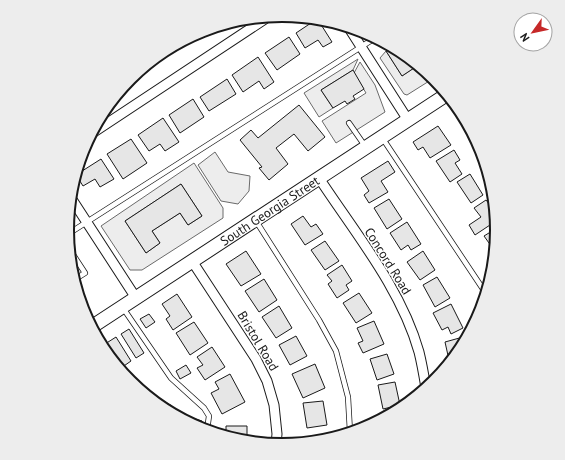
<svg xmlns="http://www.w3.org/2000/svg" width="565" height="460" viewBox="0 0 565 460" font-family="'PT Sans',sans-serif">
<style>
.built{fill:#ededed;stroke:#6a6a6a;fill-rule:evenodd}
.building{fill:#e6e6e6;stroke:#1a1a1a}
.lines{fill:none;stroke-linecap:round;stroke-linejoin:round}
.lane-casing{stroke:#1a1a1a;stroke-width:6}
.street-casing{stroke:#1a1a1a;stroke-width:11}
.secondary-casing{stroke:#1a1a1a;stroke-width:15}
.lane{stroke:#fff;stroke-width:4.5}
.street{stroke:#fff;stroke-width:9}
.secondary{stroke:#fff;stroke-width:13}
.labels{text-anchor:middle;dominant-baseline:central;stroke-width:3;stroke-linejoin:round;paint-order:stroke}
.street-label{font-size:13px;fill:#1a1a1a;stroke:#fff}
.rim{fill:none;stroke:#1a1a1a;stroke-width:2}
</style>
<rect width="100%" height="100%" fill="#fff"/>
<path class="built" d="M386,51L402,76L417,66L434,78L407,95L404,94L380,58Z
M358,59L353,70L321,90L333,108L319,117L304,93Z
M360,62L375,85L385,112L336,143L322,121L366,93L354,73Z
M215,152L228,172L250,176L249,191L238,204L221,201L198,165Z
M194,163L223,208V218L142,270H130L101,226ZM181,184L202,216L188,225L180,213L152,231L160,243L146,253L125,221Z"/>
<path class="building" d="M314,21L320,23L332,42L323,47L318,40L305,48L296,33Z
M289,37L300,54L277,70L265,53Z
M390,48L417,66L402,76L386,51Z
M258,57L274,82L264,89L259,81L243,92L232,75Z
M353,70L364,89L353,96L355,99L347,104L345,101L333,108L321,90Z
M227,79L236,94L209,111L200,97Z
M193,99L204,117L180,133L169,115Z
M299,105L325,137L308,151L294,134L276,148L288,164L269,180L259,168L262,167L240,140L251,130L258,138Z
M163,118L179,142L165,151L160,144L149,151L138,135Z
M438,126L451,145L430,158L423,147L418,150L413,142Z
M131,139L147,163L123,179L107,154Z
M454,150L460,160L455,163L462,174L450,182L436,161Z
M101,159L114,179L100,187L95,179L83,186L78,178L79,173Z
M388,161L395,172L381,181L388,192L369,203L364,195L369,191L361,178Z
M470,174L483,195L471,203L457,182Z
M181,184L202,216L188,225L180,213L152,231L160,243L146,253L125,221Z
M389,199L402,219L387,229L374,208Z
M486,200L494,210L496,221L475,235L469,225L481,217L474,208Z
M303,216L311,227L316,224L323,234L305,245L291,224Z
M407,222L421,244L411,250L408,245L401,250L390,233Z
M497,228V230L494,250L484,236Z
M325,241L339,261L325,270L311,250Z
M246,251L261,274L241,286L226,264Z
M423,251L435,270L420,280L407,262Z
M342,265L352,281L346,285L349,290L337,298L328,284L332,281L327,275Z
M437,277L450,298L435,307L423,285Z
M264,279L277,300L259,312L245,291Z
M359,293L372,313L356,323L343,303Z
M177,294L192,317L173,330L166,319L170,316L162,304Z
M451,304L463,328L451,334L448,327L442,330L433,313Z
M279,306L292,328L276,338L262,317Z
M149,314L155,322L146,328L140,319Z
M374,321L384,344L363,353L358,343L363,341L357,328Z
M194,322L208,343L190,355L176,333Z
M129,329L144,353L136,358L121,334Z
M296,336L307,356L290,365L279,345Z
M116,337L131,361L121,368L105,344Z
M463,337L464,339L449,360L445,342Z
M212,347L225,367L205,380L197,368L203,365L197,357Z
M387,354L394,374L377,380L370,359Z
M315,364L325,388L303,398L292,374Z
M186,365L191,373L180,379L176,371Z
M230,374L245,402L222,414L211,393L219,389L215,382Z
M395,382L400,405L383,409L378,385Z
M160,399L172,406L171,409L159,401Z
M323,401L327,425L307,428L303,403Z
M178,414L202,421L200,429Z
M226,426H247V438L226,434Z"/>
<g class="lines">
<g class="lane-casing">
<path id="lane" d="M349,123L365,146
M383,139L485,292
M256,221L319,320L336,351L348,397L350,432
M68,234L375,38
M72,253L85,273L77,278
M123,308L171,378L204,408L209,416L207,430"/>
</g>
<g class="street-casing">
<path id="street" d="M349,28L408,120
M94,132L265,19
M319,178C355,233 401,288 419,352C422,364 424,376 426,388
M73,201L136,298
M192,261L256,359L267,381L274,405L277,434L276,444"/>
</g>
<g class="secondary-casing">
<g id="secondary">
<path id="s1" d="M93,326L446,95"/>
</g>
</g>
<use href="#lane" class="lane"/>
<use href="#street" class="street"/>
<use href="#secondary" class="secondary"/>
</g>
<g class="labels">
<g class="street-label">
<text stroke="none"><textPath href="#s1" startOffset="211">South Georgia Street</textPath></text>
<text transform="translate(388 261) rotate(58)">Concord Road</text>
<text transform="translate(258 341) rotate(59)">Bristol Road</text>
</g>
</g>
<path d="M0 0H565V460H0ZM74 230a208 208 0 1 1 416 0a208 208 0 1 1-416 0Z" fill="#ededed" fill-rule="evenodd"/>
<path class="rim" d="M74 230a208 208 0 1 1 416 0a208 208 0 1 1-416 0Z"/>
<g transform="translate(533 32) rotate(237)"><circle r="19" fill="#ffffff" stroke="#a3a3a3"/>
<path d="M0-3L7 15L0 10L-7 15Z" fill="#c62828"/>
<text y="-6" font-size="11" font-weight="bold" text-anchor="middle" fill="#1a1a1a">N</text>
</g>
</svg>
